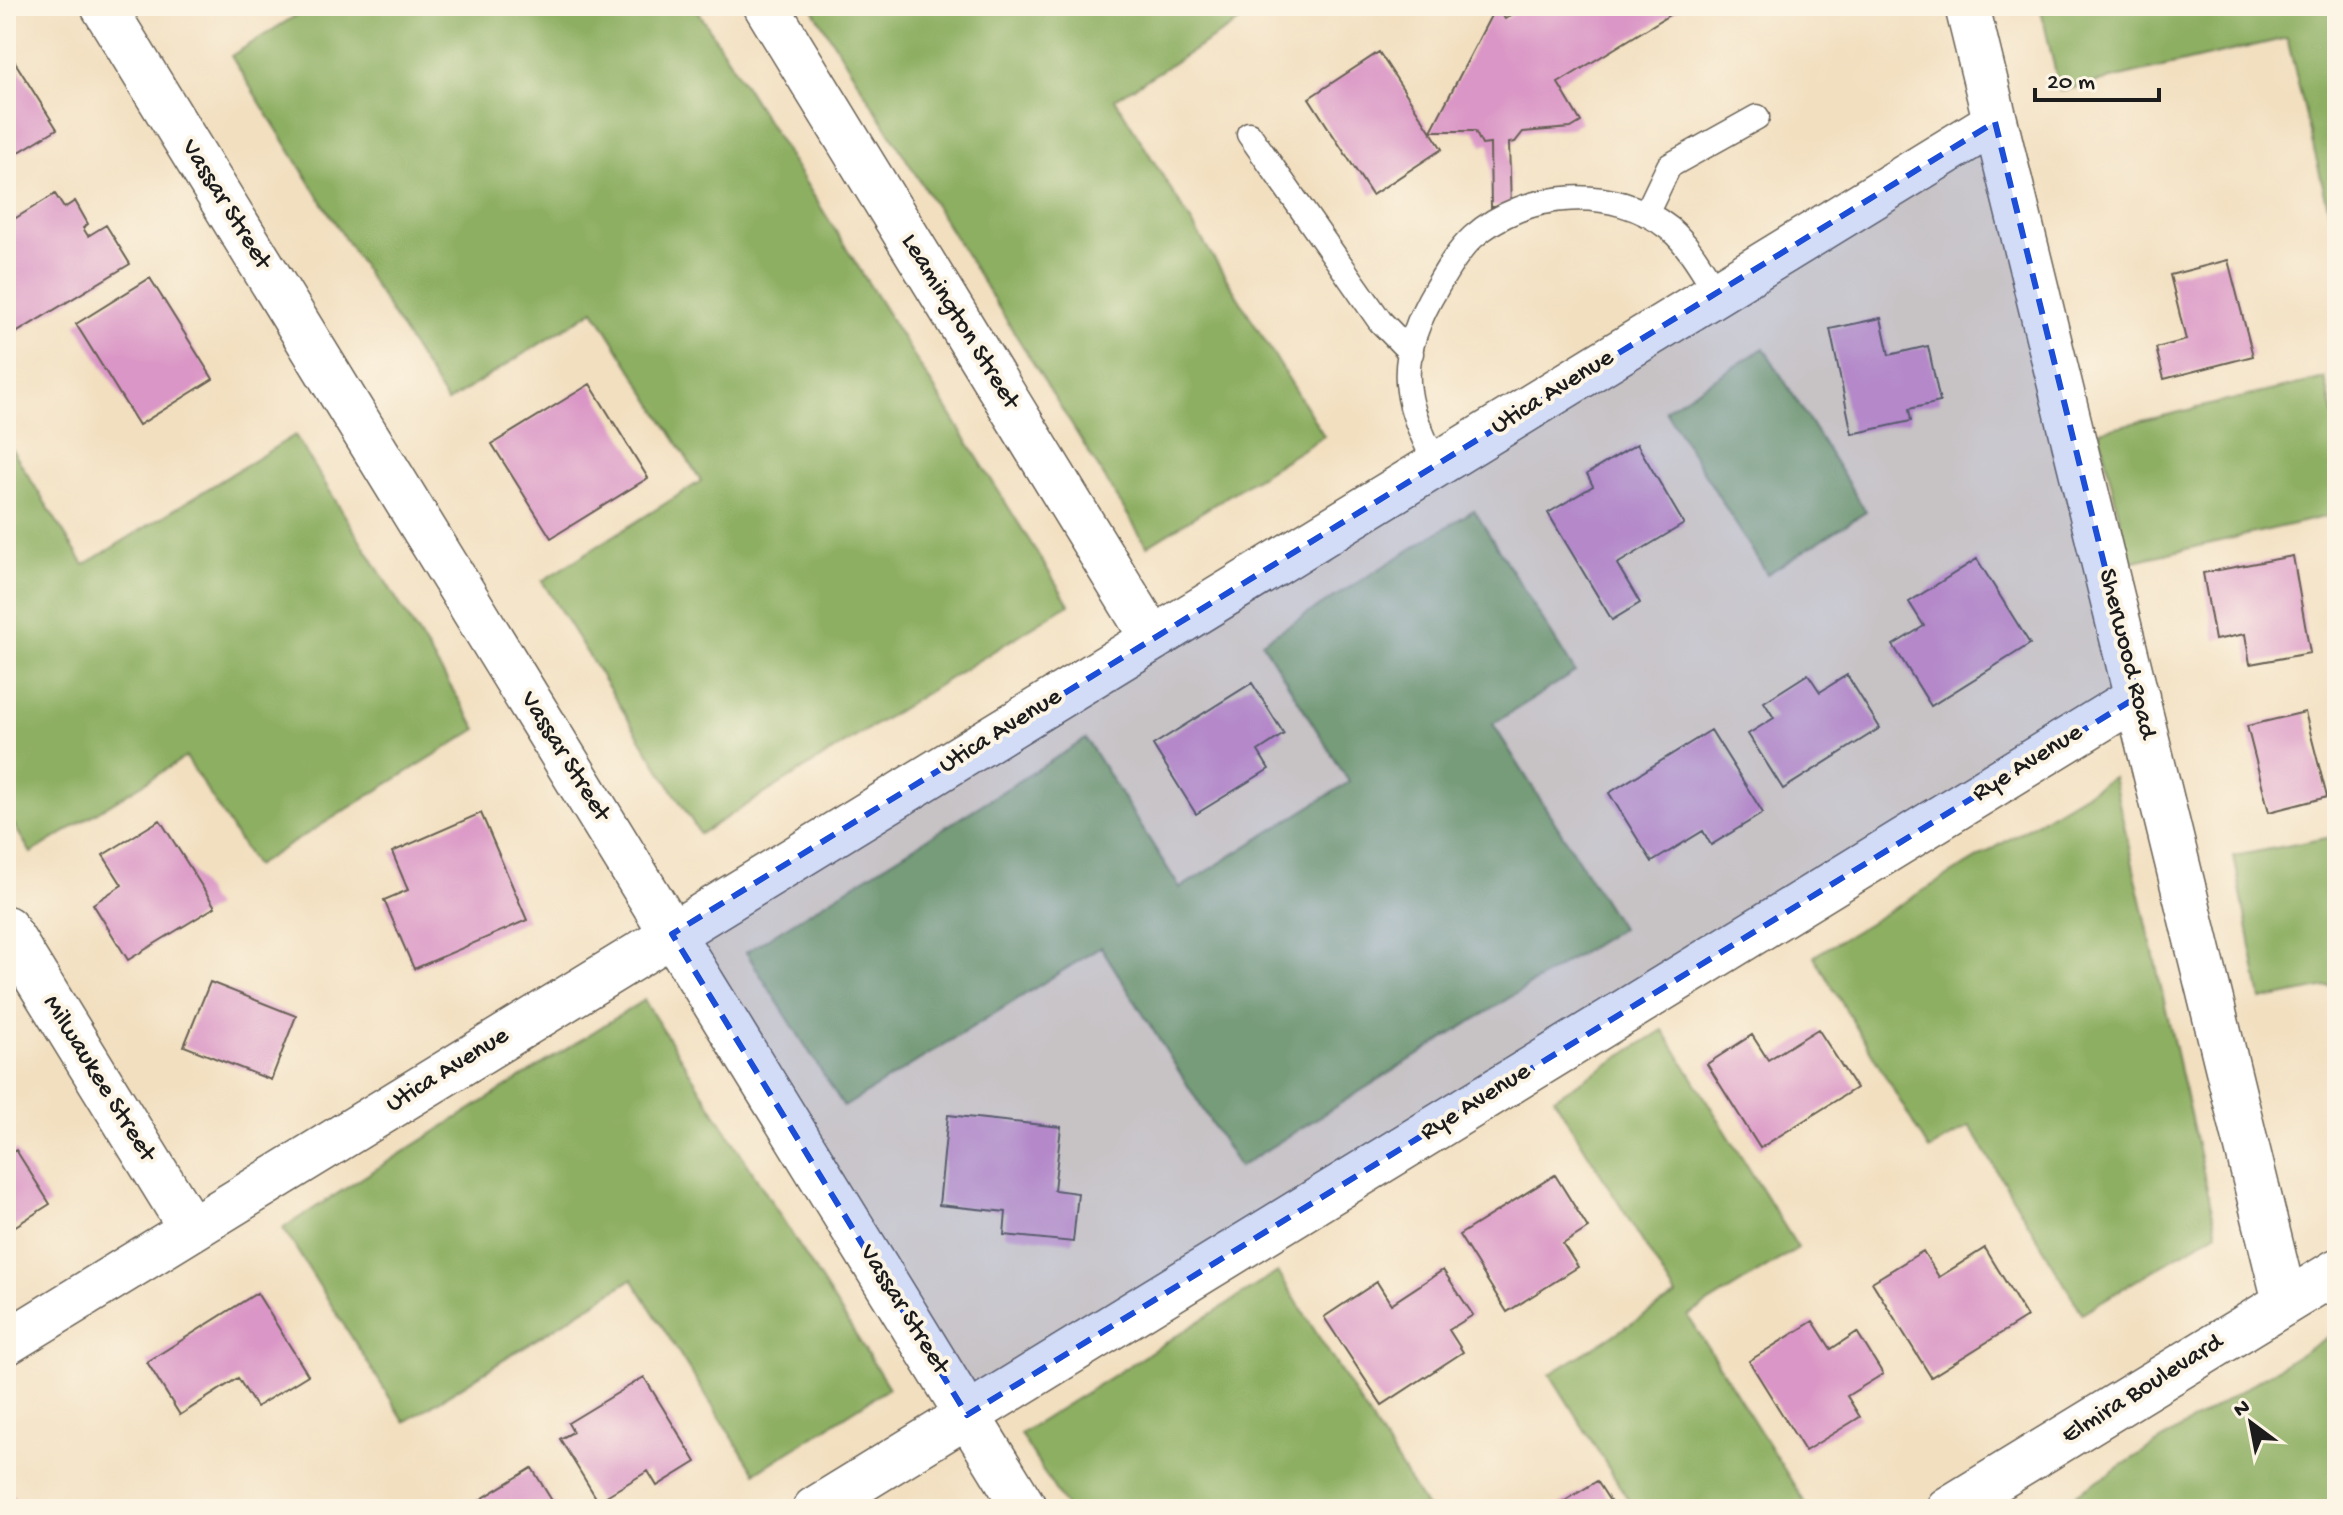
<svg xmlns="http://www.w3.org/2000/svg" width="2343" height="1515" viewBox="0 0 2343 1515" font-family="'Gochi Hand',sans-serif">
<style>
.forest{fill:#8daf62;stroke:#54663f;stroke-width:2}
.building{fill:#da96c6}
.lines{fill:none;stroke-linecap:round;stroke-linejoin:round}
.service-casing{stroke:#676055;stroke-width:27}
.minor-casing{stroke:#676055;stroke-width:47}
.service{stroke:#fff;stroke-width:24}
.minor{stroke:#fff;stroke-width:44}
.marked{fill:#1d4ed8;fill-opacity:0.2;stroke:#1d4ed8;stroke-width:6;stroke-dasharray:16 10;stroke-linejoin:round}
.labels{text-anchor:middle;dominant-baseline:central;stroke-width:8;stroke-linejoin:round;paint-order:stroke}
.street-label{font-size:26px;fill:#1c1c1c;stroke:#fcf5e5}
</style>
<rect width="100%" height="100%" fill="#fcf5e5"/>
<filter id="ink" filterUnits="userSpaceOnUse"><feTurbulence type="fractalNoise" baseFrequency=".0125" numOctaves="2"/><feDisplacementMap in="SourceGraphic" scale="16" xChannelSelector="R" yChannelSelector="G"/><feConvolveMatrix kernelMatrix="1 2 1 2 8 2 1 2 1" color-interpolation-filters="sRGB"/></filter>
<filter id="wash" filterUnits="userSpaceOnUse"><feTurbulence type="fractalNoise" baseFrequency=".006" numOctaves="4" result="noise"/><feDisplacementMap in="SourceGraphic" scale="32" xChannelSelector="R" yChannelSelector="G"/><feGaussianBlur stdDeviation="1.8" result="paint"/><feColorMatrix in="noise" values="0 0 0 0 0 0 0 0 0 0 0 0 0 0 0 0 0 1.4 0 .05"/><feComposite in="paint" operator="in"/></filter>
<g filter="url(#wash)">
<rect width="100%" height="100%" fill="#f2dfc0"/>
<path class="forest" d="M311,6H695L1069,604L700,834L542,581L701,481L594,310L447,402L231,56Z
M811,6H1265L1115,99L1324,436L1147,546Z
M2040,6H2337V244L2287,38L2060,91Z
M1764,348L1866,512L1767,574L1665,410Z
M2325,378L2337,430V514L2130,562L2099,431Z
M295,435L477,729L255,866L186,757L31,853L6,812V440L84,565Z
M1474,510L1575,672L1493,724L1621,928L1239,1167L1101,947L844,1107L746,952L1086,739L1180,888L1349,782L1262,642Z
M2113,777L2217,1232L2082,1313L1970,1126L1929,1150L1814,956Z
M2337,836V985L2261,1000L2234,856Z
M644,1000L889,1388L755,1473L632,1279L405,1422L283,1228Z
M1663,1030L1798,1248L1688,1316L1809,1509H1634L1550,1374L1676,1296L1554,1098Z
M1278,1272L1427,1509H1067L1020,1434Z
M2337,1331V1509H2052Z"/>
<g id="blocks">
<path class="building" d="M1496,6L1505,19L1526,6H1684L1558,83L1581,122L1571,128L1523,132L1515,142L1509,143L1511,206L1491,207L1490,144L1482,145L1475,131H1431Z
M6,48L57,129L6,160Z
M1379,52L1442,149L1372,195L1309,98Z
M55,194L64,208L75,201L88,224L83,228L88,236L106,225L130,264L14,334L6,320V292L15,287L6,273L12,269L6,259V224Z
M2228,260L2253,356L2164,379L2156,348L2186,340L2170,275Z
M150,278L213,379L139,425L76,324Z
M1881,318L1889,355L1928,346L1940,402L1909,409L1911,421L1852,434L1830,329Z
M590,384L648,478L551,538L492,444Z
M1637,444L1684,524L1617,564L1640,603L1612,620L1548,513L1593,486L1587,474Z
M2293,556L2310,653L2250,664L2245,634L2215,640L2203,573Z
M1977,559L2030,644L1931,706L1893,645L1924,626L1909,602Z
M1808,674L1820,692L1847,675L1880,728L1783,789L1748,734L1774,718L1764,702Z
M1252,683L1284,734L1258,751L1269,769L1196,814L1153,745Z
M2305,712L2327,797L2269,812L2247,726Z
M1711,730L1763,813L1711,845L1703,831L1652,862L1609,793Z
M481,813L527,920L414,969L384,900L408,890L392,852Z
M160,820L215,907L128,960L93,904L122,885L103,855Z
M210,982L296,1016L271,1080L184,1046Z
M1818,1029L1856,1088L1760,1148L1707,1064L1752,1035L1768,1060Z
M948,1115L1061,1127L1054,1190L1078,1193L1073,1242L1004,1235L1006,1212L939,1205Z
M16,1150L50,1204L6,1232V1156Z
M1555,1175L1588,1228L1563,1244L1578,1267L1507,1312L1459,1235Z
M1985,1248L2027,1317L1931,1377L1872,1282L1923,1251L1939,1277Z
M1443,1270L1473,1315L1449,1330L1463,1352L1382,1405L1324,1317L1377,1282L1391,1304Z
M257,1293L308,1375L256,1407L238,1378L180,1415L147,1362Z
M1813,1321L1831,1349L1857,1332L1883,1374L1847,1396L1860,1417L1805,1451L1749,1361Z
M644,1377L696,1462L657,1486L648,1471L598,1501L560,1439L573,1432L568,1423Z
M532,1468L557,1509H465Z
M1597,1481L1615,1509H1552Z
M6,1484L22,1509H6Z"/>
</g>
</g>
<g filter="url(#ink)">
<use href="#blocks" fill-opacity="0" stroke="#676055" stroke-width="2"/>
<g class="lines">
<g class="service-casing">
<path id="service" d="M1249,134L1380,321L1411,353
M1646,214L1669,166L1757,117
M1436,465C1426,442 1412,416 1409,391C1403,355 1419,317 1437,287C1447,270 1458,251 1473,237C1525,190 1615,184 1670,229C1690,246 1703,271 1717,293"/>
</g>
<g class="minor-casing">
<path id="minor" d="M103,6L1025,1509
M766,6L1153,639
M1967,6L2285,1302
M6,928L191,1229
M6,1343L1995,122
M815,1509L2137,697
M1948,1509L2337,1271"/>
</g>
<use href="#service" class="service"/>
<use href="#minor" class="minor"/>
</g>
</g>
<path class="marked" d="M1995,122L2137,697L967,1415L672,934Z"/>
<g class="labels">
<g class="street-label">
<text transform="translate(225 205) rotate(58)">Vassar Street</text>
<text transform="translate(959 322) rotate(58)">Leamington Street</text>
<text transform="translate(1553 393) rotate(-32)">Utica Avenue</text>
<text transform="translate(2126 654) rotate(76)">Sherwood Road</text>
<text transform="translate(1001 732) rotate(-32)">Utica Avenue</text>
<text transform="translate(564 757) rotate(58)">Vassar Street</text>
<text transform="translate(2028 764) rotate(-32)">Rye Avenue</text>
<text transform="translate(448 1071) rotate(-32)">Utica Avenue</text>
<text transform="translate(98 1079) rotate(58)">Milwaukee Street</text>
<text transform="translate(1476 1103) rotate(-32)">Rye Avenue</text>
<text transform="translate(903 1310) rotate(58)">Vassar Street</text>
<text transform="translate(2143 1390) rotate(-32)">Elmira Boulevard</text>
</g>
</g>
<rect width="2343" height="1515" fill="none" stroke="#fcf5e5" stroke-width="32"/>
<g transform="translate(2251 1423) rotate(328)" stroke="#fcf5e5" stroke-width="6" paint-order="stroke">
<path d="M0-6L14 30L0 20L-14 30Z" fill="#1c1c1c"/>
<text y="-12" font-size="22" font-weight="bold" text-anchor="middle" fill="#1c1c1c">N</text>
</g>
<path d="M2035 88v12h124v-12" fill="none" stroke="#1c1c1c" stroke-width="4"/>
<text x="2047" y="88" font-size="24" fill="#1c1c1c" stroke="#fcf5e5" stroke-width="6" paint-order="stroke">20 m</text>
</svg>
